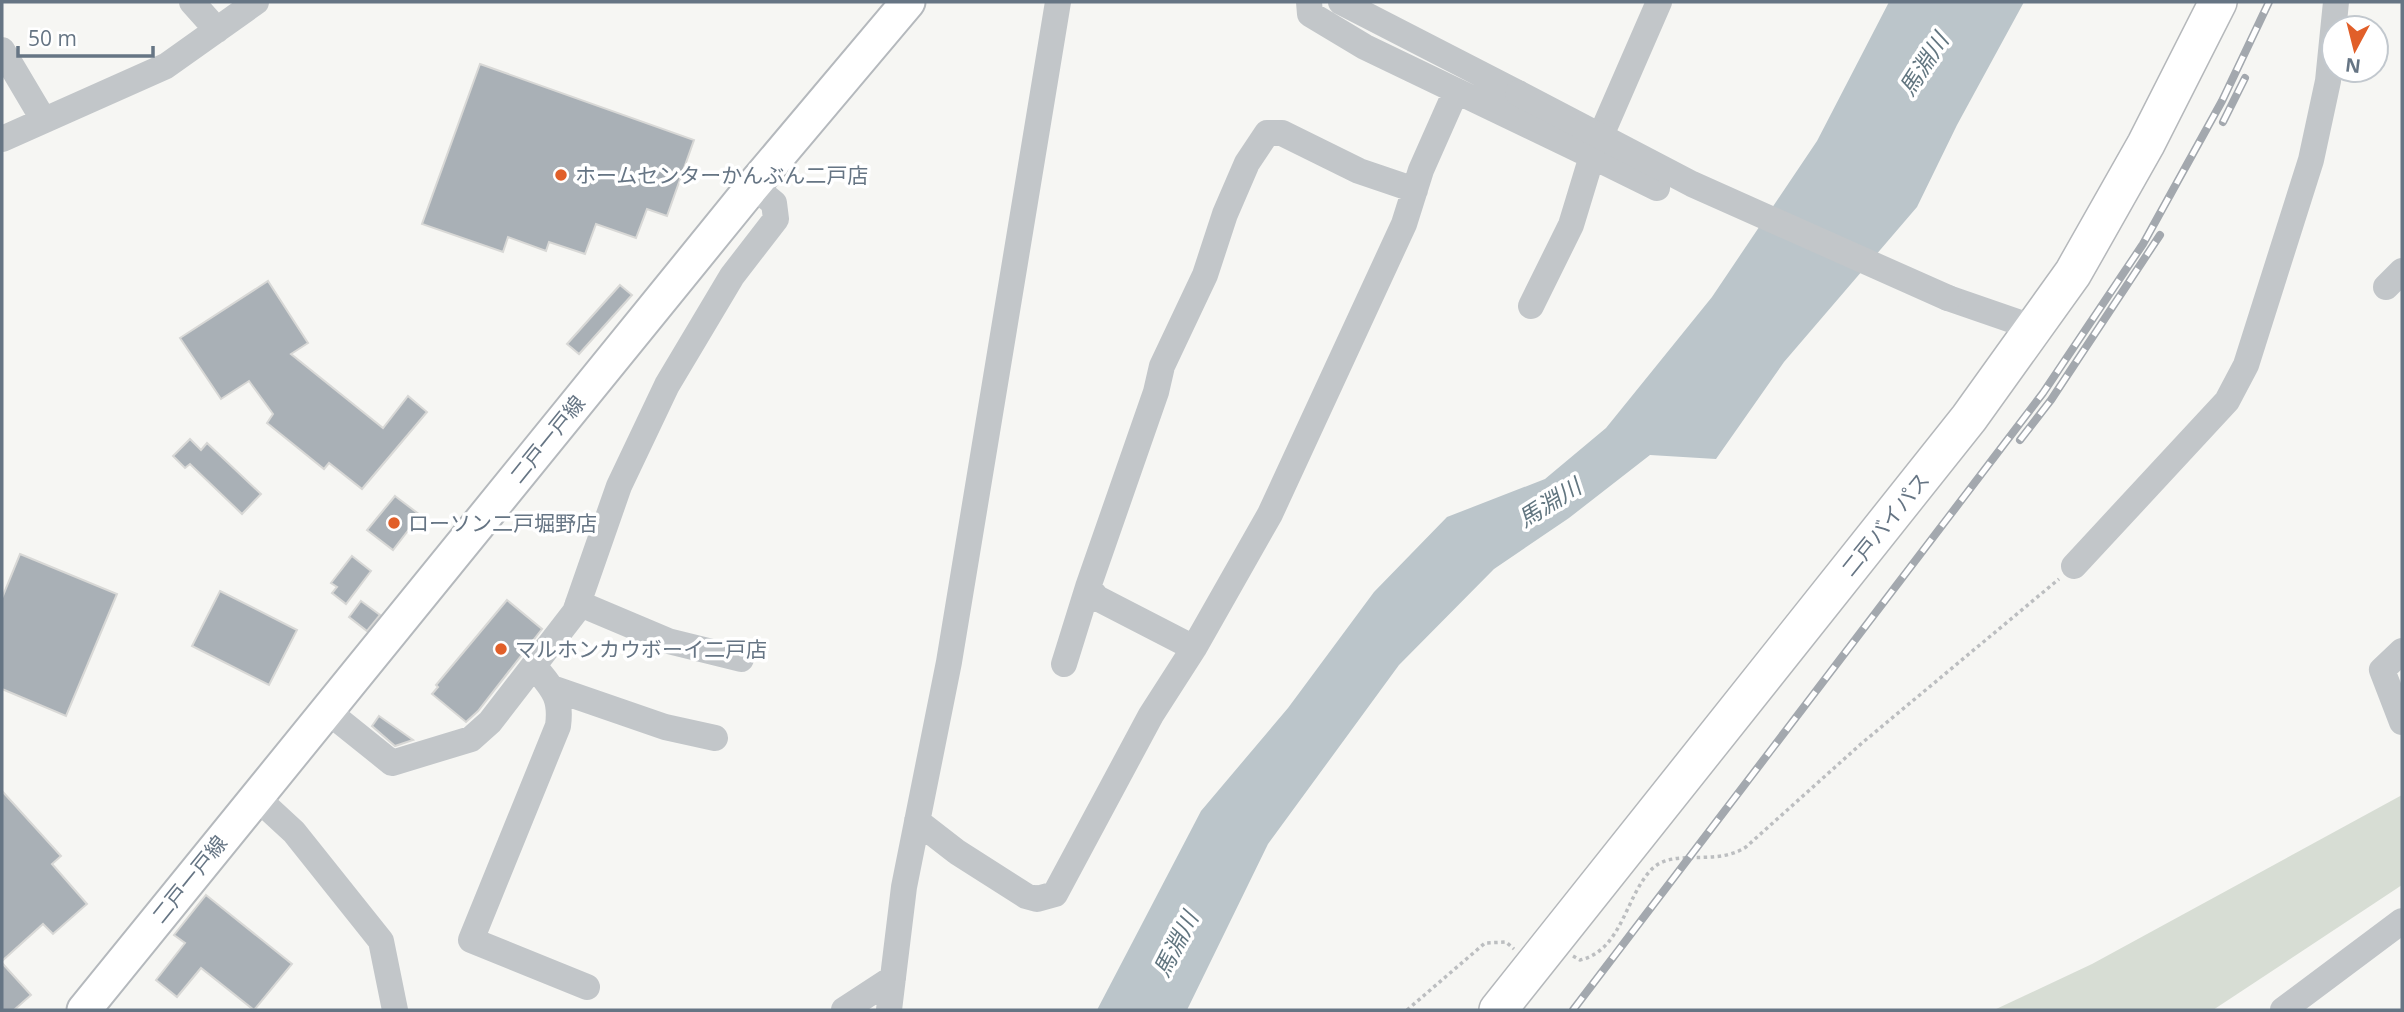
<svg xmlns="http://www.w3.org/2000/svg" width="2404" height="1012" viewBox="0 0 2404 1012" font-family="'Open Sans','Noto Sans JP',sans-serif">
<style>
.green{fill:#d7ddd4}
.water{fill:#bbc5ca}
.building{fill:#a9b0b6;stroke:#d8d8d6;stroke-width:2}
.lines{fill:none;stroke-linecap:round;stroke-linejoin:round}
.major-casing{stroke:#b5b9bd;stroke-width:37}
.highway-casing{stroke:#b5b8bb;stroke-width:40}
.path{stroke:#bcbec0;stroke-width:3.5;stroke-dasharray:3.5 3.5;stroke-linecap:butt}
.minor{stroke:#c2c6c9;stroke-width:26}
.major{stroke:#fff;stroke-width:33}
.highway{stroke:#fff;stroke-width:37}
.rail-casing{stroke:#a3a8ae;stroke-width:8}
.rail{stroke:#fff;stroke-width:5;stroke-dasharray:16;stroke-linecap:butt}
.minor-bridge{stroke:#c2c6c9;stroke-width:26}
.poi-dot{fill:#e15f29;stroke:#fff;stroke-width:2.5}
.labels{text-anchor:middle;dominant-baseline:central;stroke-width:7;stroke-linejoin:round;paint-order:stroke}
.poi-label{font-size:21px;fill:#667584;stroke:#fff;text-anchor:start}
.street-label{font-size:21px;fill:#667584;stroke:#fff}
.water-label{font-size:23px;font-style:italic;fill:#627680;stroke:#fff}
</style>
<rect width="100%" height="100%" fill="#f6f6f3"/>
<path class="green" d="M2402,795V885L2213,1010H1994L2092,964Z"/>
<path class="water" d="M1889,2H2024L1957,125L1917,207L1784,362L1716,459L1650,455L1569,518L1494,569L1399,665L1268,844L1187,1010H1097L1201,811L1288,708L1374,592L1447,517L1545,479L1606,428L1712,297L1817,141Z"/>
<path class="building" d="M480,64L694,140L667,216L647,209L636,238L596,224L585,254L549,242L546,251L508,237L503,252L422,224Z
M268,281L308,343L291,354L383,428L408,396L427,412L362,489L329,463L324,469L267,423L273,414L249,381L221,399L180,338Z
M620,285L632,295L579,354L567,344Z
M190,439L201,450L207,443L261,494L242,514L190,464L185,468L173,456Z
M395,496L420,515L393,550L367,530Z
M20,554L117,594L66,716L2,689V598Z
M352,556L371,571L346,604L332,593L337,587L331,583Z
M220,591L297,630L269,685L192,646Z
M507,600L542,629L478,711L466,722L432,694L438,687L436,685Z
M361,601L380,615L367,631L349,617Z
M379,716L413,740L395,746L372,726Z
M2,791L61,856L52,864L87,904L53,934L43,924L2,961Z
M206,895L292,964L254,1010L201,968L177,997L156,980L185,943L174,935Z
M2,963L31,995L14,1010H2Z"/>
<g class="lines">
<g class="major-casing">
<path id="major" d="M84,1010L753,186L908,2"/>
</g>
<g class="highway-casing">
<path id="highway" d="M1498,1010L1969,418L2073,273L2146,144L2218,2"/>
</g>
<path class="path" d="M1573,956L1580,960C1623,950 1625,895 1653,868C1675,848 1715,867 1746,847L1862,743L2059,579
M1407,1010L1485,943L1506,942L1514,949"/>
<path class="minor" d="M192,2L217,30
M1309,2L1310,14L1365,47L1592,156L1659,2
M1341,2L1518,93
M2,50L43,119
M2,139L166,66L256,2
M2386,287L2402,271
M1948,298L2032,327
M1531,306L1571,225L1592,156L1657,188
M2074,566L2227,401L2246,365L2311,160L2328,81L2336,2
M578,603L668,641L741,659
M1194,648L1097,598L1088,587L1156,392L1162,366L1205,275L1225,214L1247,163L1267,133H1282L1359,171L1415,190
M2402,651L2382,670L2402,722
M1064,664L1088,587
M534,666C552,688 562,696 558,726L471,940L587,987
M552,688L665,727L715,738
M329,708L341,722L392,763L471,739L490,722L575,612L619,486L667,385L732,276L776,219L774,203L753,186
M255,796L294,832L381,941L395,1010
M917,821L957,852L1026,896L1037,899L1055,894L1151,715L1194,648L1270,514L1404,224L1421,170L1456,91
M844,1010L893,978
M889,1010L904,887L949,662L1058,2
M2283,1010L2402,921"/>
<use href="#major" class="major"/>
<use href="#highway" class="highway"/>
<g class="rail-casing">
<path id="rail" d="M2223,122L2245,78
M2020,440L2051,400L2160,235
M1573,1010L2043,393L2143,244L2222,101L2269,2"/>
</g>
<use href="#rail" class="rail"/>
<path class="minor-bridge" d="M1518,93L1692,184L1948,298"/>
</g>
<g class="poi-dot">
<circle cx="561" cy="175" r="7"/>
<circle cx="394" cy="523" r="7"/>
<circle cx="501" cy="649" r="7"/>
</g>
<g class="labels">
<g class="poi-label">
<text x="575" y="175">ホームセンターかんぶん二戸店</text>
<text x="408" y="523">ローソン二戸堀野店</text>
<text x="515" y="649">マルホンカウボーイ二戸店</text>
</g>
<g class="street-label">
<text transform="translate(547 439) rotate(-51)">二戸一戸線</text>
<text transform="translate(1885 524) rotate(-51)">二戸バイパス</text>
<text transform="translate(189 879) rotate(-51)">二戸一戸線</text>
</g>
<g class="water-label">
<text transform="translate(1923 64) rotate(-57)">馬淵川</text>
<text transform="translate(1549 502) rotate(-32)">馬淵川</text>
<text transform="translate(1175 944) rotate(-63)">馬淵川</text>
</g>
</g>
<rect width="2404" height="1012" fill="none" stroke="#667584" stroke-width="7"/>
<g transform="translate(2355 49) rotate(187)"><circle r="33" fill="#ffffff" stroke="#c2c8ce" stroke-width="2"/>
<path d="M0-5L12 26L0 18L-12 26Z" fill="#e15f29"/>
<text y="-10" font-size="19" font-weight="bold" text-anchor="middle" fill="#667584">N</text>
</g>
<path d="M18 46v10h135v-10" fill="none" stroke="#667584" stroke-width="3.5"/>
<text x="28" y="46" font-size="21" fill="#667584" stroke="#ffffff" stroke-width="5" paint-order="stroke">50 m</text>
</svg>
